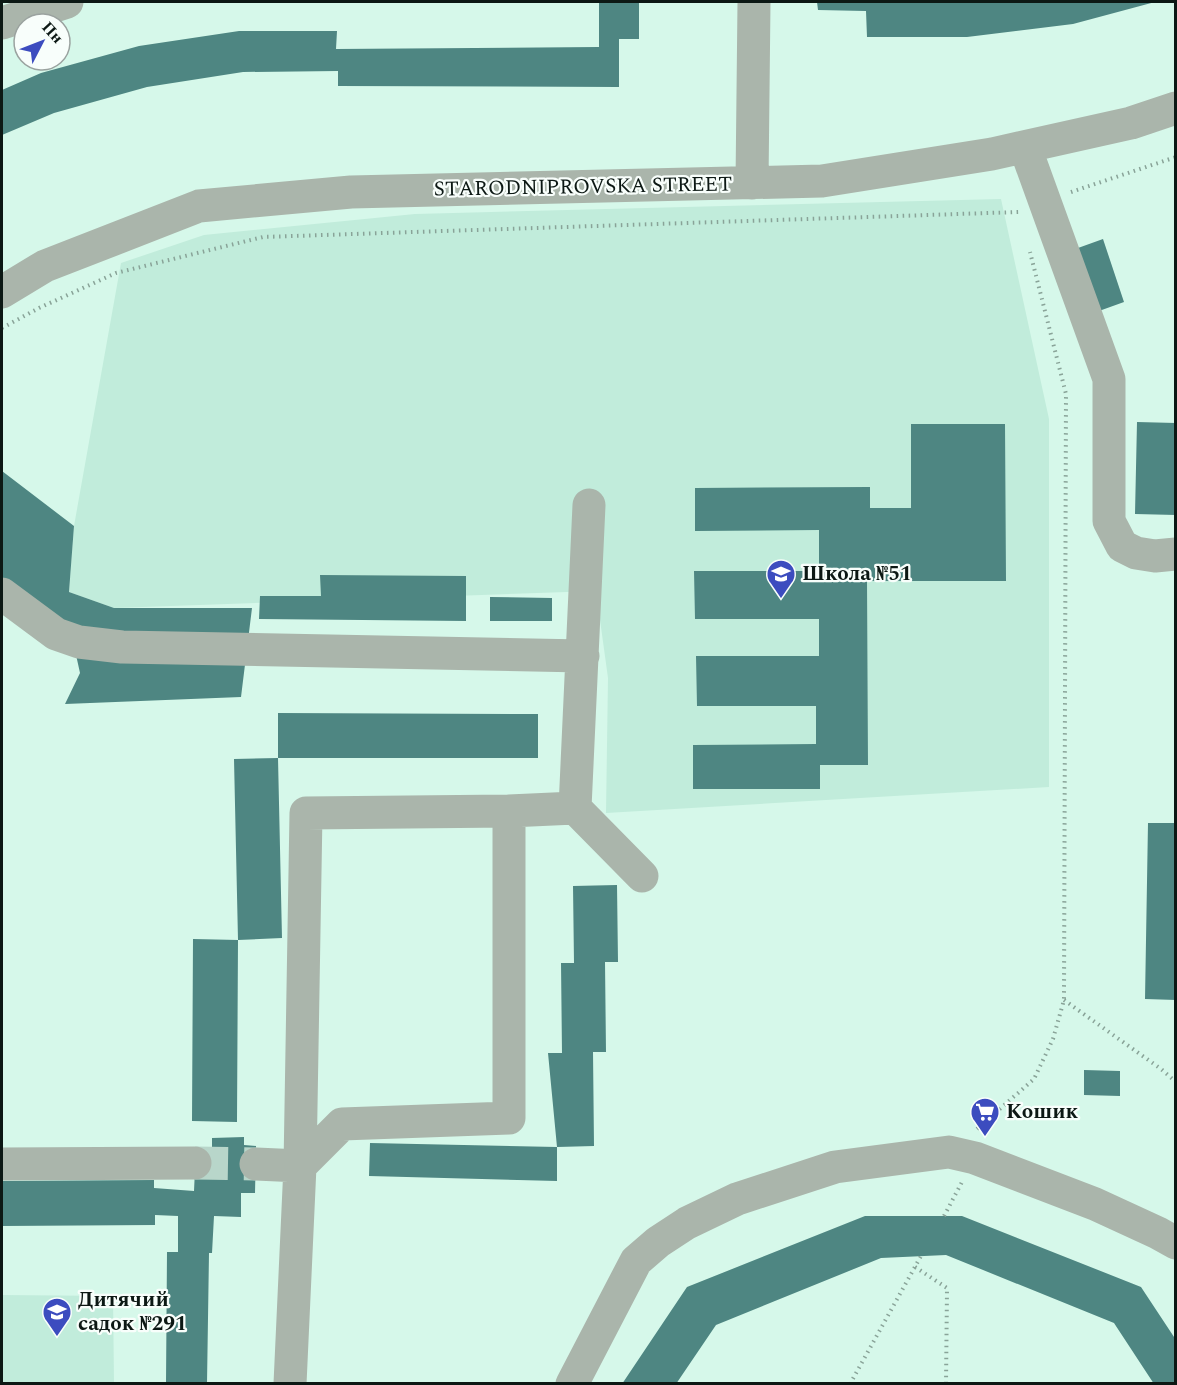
<svg xmlns="http://www.w3.org/2000/svg" width="1177" height="1385" viewBox="0 0 1177 1385" font-family="Spectral,serif">
<style>
.built{fill:#c1ecdb}
.building{fill:#4e8682}
.lines{fill:none;stroke-linecap:round;stroke-linejoin:round}
.minor-tunnel{stroke:#b8d6ca;stroke-width:33;stroke-dasharray:33 16;stroke-linecap:butt}
.path{stroke:#89a398;stroke-width:4;stroke-dasharray:1.5 4.5;stroke-linecap:butt}
.minor{stroke:#aab5ab;stroke-width:33}
.labels{text-anchor:middle;dominant-baseline:central;stroke-width:4.5;stroke-linejoin:round;paint-order:stroke}
.street-label{font-size:21px;fill:#0c1814;stroke:#f8fefb}
.poi-label{font-size:21px;font-weight:bold;fill:#0c1814;stroke:#f8fefb;text-anchor:start}
</style>
<rect width="100%" height="100%" fill="#d6f8ea"/>
<path class="built" d="M1001,199L1049,419V787L606,813L608,678L596,591L114,608L69,592L74,526L121,263L204,235L415,214Z
M2,1295L113,1296L114,1383H2Z"/>
<path class="building" d="M599,2H639V39H619V87L338,86V71L243,72L147,87L54,113L2,135V90L41,73L139,46L239,31H337L336,49L599,47Z
M817,2H1155L1073,24L967,37H867L866,11L818,10Z
M1103,239L1124,302L1099,311L1078,248Z
M1137,422L1176,423V515L1135,514Z
M911,424H1005L1006,581H867L868,765H820V789H693V745L816,744V706H697L696,656H819V619H695L694,571H819V530L695,531V488L870,487V508H911Z
M2,471L74,526L69,592L114,608H252L241,697L65,704L80,673L71,632L2,581Z
M320,575L466,576V621L259,619L260,596H321Z
M490,597L552,598V621H490Z
M278,713L538,714V758H278Z
M278,758L282,938L238,940L234,759Z
M1148,823H1176V1000L1145,999Z
M617,885L618,962H605L606,1052H593L594,1146L557,1147V1181L369,1176L370,1143L557,1147L548,1053H562L561,963H574L573,886Z
M193,939L238,940L237,1122L192,1121Z
M1084,1070L1120,1071V1096L1084,1095Z
M244,1137V1145L256,1146L255,1193H241V1217L214,1216L212,1253H209L207,1384H166L167,1252H178V1216L155,1215V1225L2,1226V1181L154,1180V1188L194,1191L196,1148L212,1147V1138Z
M865,1216H962L1141,1287L1176,1340V1384H1154L1114,1323L946,1255L881,1258L716,1325L676,1384H622L687,1287Z"/>
<g class="lines">
<path class="minor-tunnel" d="M195,1163L256,1164"/>
<path class="path" d="M1071,192L1176,157
M2,328L39,308L116,273L263,237L1019,212
M1064,1000L1161,1069L1176,1082
M977,1129L1034,1079L1053,1039L1064,1000L1066,394L1030,252
M944,1216L962,1182
M915,1267L947,1288L946,1384
M850,1384L921,1256"/>
<path class="minor" d="M2,23L67,2
M1025,147L1109,379V521L1122,546L1136,553L1155,556L1176,554
M752,183L754,2
M2,292L45,266L199,206L351,192L822,181L992,154L1131,123L1176,108
M589,505L575,808L642,876
M2,594L56,634L79,642L122,647L583,656
M2,1164L195,1163
M256,1164L300,1166L342,1124L509,1118V811L575,808
M290,1384L300,1166L306,813L509,811
M572,1384L636,1261L658,1242L687,1223L737,1199L835,1167L949,1152L975,1158L1095,1204L1158,1233L1176,1243"/>
</g>
<defs>
<g id="school-pin" transform="scale(1.5)"><path d="M0 17L-7.5 6A9.5 9.5 0 1 1 7.5 6Z" fill="#3c4cbf" stroke="#f8fefb"/><path d="M0-5L7-2L0 1L-7-2ZM-4 1L0 2.5L4 1V4Q0 6-4 4Z" fill="#fff"/></g>
<g id="supermarket-pin" transform="scale(1.5)"><path d="M0 17L-7.5 6A9.5 9.5 0 1 1 7.5 6Z" fill="#3c4cbf" stroke="#f8fefb"/><path d="M-6-5.5h2.5l.6 2H6L4.5 2H-2.5L-4.4-4H-6ZM-1.5 3.2a1.3 1.3 0 1 0 .1 0ZM3 3.2a1.3 1.3 0 1 0 .1 0Z" fill="#fff"/></g>
</defs>
<g fill-rule="evenodd">
<use href="#school-pin" x="781" y="574"/>
<use href="#supermarket-pin" x="985" y="1112"/>
<use href="#school-pin" x="57" y="1312"/>
</g>
<g class="labels">
<g class="street-label">
<text transform="translate(583 187) rotate(-1)">STARODNIPROVSKA STREET</text>
</g>
<g class="poi-label">
<text x="802" y="574">Школа №51</text>
<text x="1006" y="1112">Кошик</text>
<text x="78" y="1300">Дитячий<tspan x="78" dy="24">садок №291</tspan></text>
</g>
</g>
<rect width="1177" height="1385" fill="none" stroke="#0c1814" stroke-width="6"/>
<g transform="translate(42 42) rotate(48)"><circle r="28" fill="#f8fefb" stroke="#9aa29f" stroke-width="1.5"/>
<path d="M0-4.5L10 22L0 15L-10 22Z" fill="#3c4cbf"/>
<text y="-9" font-size="16" font-weight="bold" text-anchor="middle" fill="#0c1814">Пн</text>
</g>
</svg>
